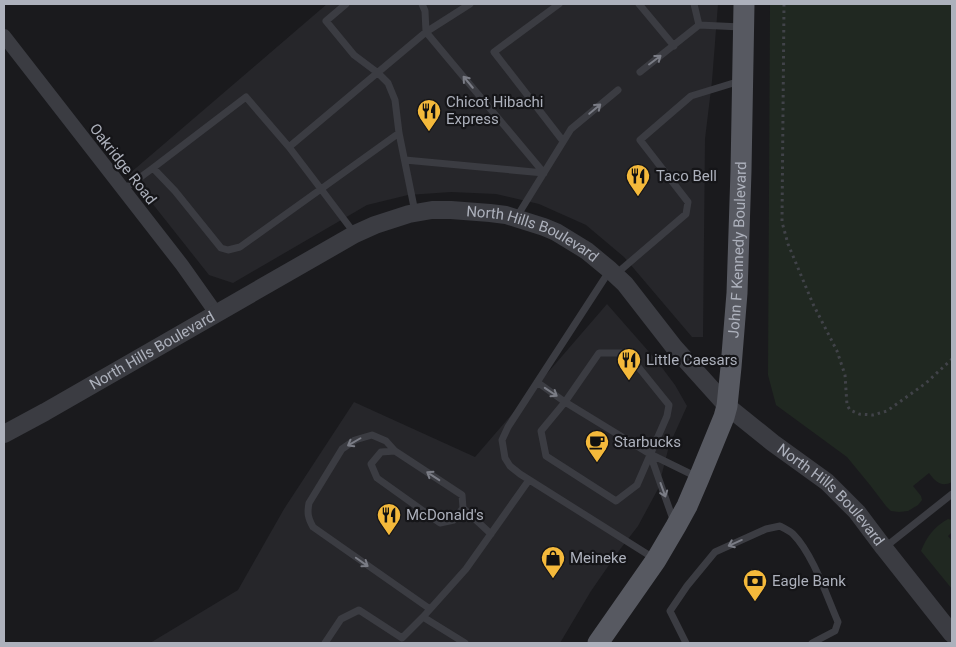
<svg xmlns="http://www.w3.org/2000/svg" width="956" height="647" viewBox="0 0 956 647" font-family="Roboto,sans-serif">
<style>
.built{fill:#26262a}
.green{fill:#202821}
.lines{fill:none;stroke-linecap:round;stroke-linejoin:round}
.path{stroke:#414349;stroke-width:3;stroke-dasharray:2.5 4;stroke-linecap:butt}
.service{stroke:#3b3c42;stroke-width:7}
.minor{stroke:#3b3c42;stroke-width:14}
.tertiary{stroke:#3b3c42;stroke-width:18}
.primary{stroke:#575961;stroke-width:21}
.oneway{stroke:#7a7c85}
.labels{text-anchor:middle;dominant-baseline:central;stroke-width:4.5;stroke-linejoin:round;paint-order:stroke}
.poi-label{font-size:15px;fill:#adb1bc;stroke:#151518;text-anchor:start}
.street-label{font-size:15px;fill:#adb1bc;stroke:#151518}
</style>
<rect width="100%" height="100%" fill="#1a1a1d"/>
<path class="built" d="M327,4H718L712,81L705,139L703,337H692L624,257L586,225L539,204L496,194L451,192L408,195L367,205L233,283L209,275L129,174Z
M607,304L657,361L675,385L687,406L669,446L658,489L638,526L618,552L591,591L560,643H150L238,590L284,509L354,402L475,457Z"/>
<path class="green" d="M770,4H952V482C941,488 935,481 929,473L913,486L921,496L922,500L918,505L908,511L899,512L891,511L886,506L870,485L847,457L776,405L768,375Z
M948,519L952,520V532L948,536L952,541V589L921,551C927,536 934,527 948,519Z"/>
<g class="lines">
<path class="path" d="M784,4L782,222L788,244L813,304L837,351L845,375L847,405L850,410L859,414L873,415L887,411L926,383L952,359"/>
<path class="service" d="M346,4L326,21L354,55L378,73L388,83L395,100L399,133L415,212
M422,4L425,11L426,32L544,173
M559,4L494,52L563,141
M639,4L674,46
M694,4L699,25L741,27
M640,72L699,25
M405,160L544,173
M153,168L175,191L221,248L228,250L240,247L321,189L289,147
M123,190L153,168L246,97L289,147L426,32L470,4
M516,218L571,129L618,90
M355,234L321,189L399,133
M610,270L508,427L502,440L505,458L510,466L520,474L655,559
M616,274L686,214L688,202L640,140L691,96L740,81
M599,353H627L669,405L667,416L637,485L616,501L546,456L541,431L565,402Z
M537,382L565,402L650,454L697,477
M395,451L386,441L372,435L355,440L342,449L309,503C307,513 308,518 313,527L430,609
M650,454L674,522
M463,508L454,520L440,523L377,478L371,464L381,452L395,451L462,495L463,508L491,534
M884,548L952,494
M423,617L465,643
M325,643L341,619L359,610L402,638L423,617L466,569L529,480
M686,643L670,611L687,586L715,552L766,529L780,526C785,529 790,531 793,534C813,554 827,597 838,622L835,631L812,643"/>
<path class="minor" d="M4,36L182,265L216,313"/>
<path class="tertiary" id="s1" d="M4,434L45,412L355,234L375,225L409,214L432,210H451L490,213L506,215L544,227L556,232L587,251L610,270L625,284L674,347L727,406L773,443L827,482L857,512L884,548L952,634"/>
<path class="primary" id="s2" d="M598,643L656,560L676,526L687,506L699,478L724,417L727,406L731,367L737,293L741,171L744,4"/>
</g>
<defs><path id="oneway-shaft" d="M-6 0H5M1.5-3L5.5 0L1.5 3" fill="none" stroke-width="1.6" stroke-linecap="round" stroke-linejoin="round" transform="scale(1.25)"/></defs>
<g class="oneway">
<use href="#oneway-shaft" transform="translate(655 60) rotate(-37)"/>
<use href="#oneway-shaft" transform="translate(468 82) rotate(-130)"/>
<use href="#oneway-shaft" transform="translate(595 109) rotate(-40)"/>
<use href="#oneway-shaft" transform="translate(551 392) rotate(34)"/>
<use href="#oneway-shaft" transform="translate(354 442) rotate(150)"/>
<use href="#oneway-shaft" transform="translate(433 476) rotate(-147)"/>
<use href="#oneway-shaft" transform="translate(663 490) rotate(70)"/>
<use href="#oneway-shaft" transform="translate(735 543) rotate(156)"/>
<use href="#oneway-shaft" transform="translate(362 562) rotate(35)"/>
</g>
<defs>
<g id="restaurant-pin" transform="scale(1.25)"><path d="M0 17L-7.5 6A9.5 9.5 0 1 1 7.5 6Z" fill="#f4b93b" stroke="#151518"/><path d="M-5-6h1v4h1v-4h1v4h1v-4h1v5L-1.5 .5V6h-2V.5L-5-1ZM5-6V6H3V1.5H1.5Q1.5-4 5-6Z" fill="#111"/></g>
<g id="cafe-pin" transform="scale(1.25)"><path d="M0 17L-7.5 6A9.5 9.5 0 1 1 7.5 6Z" fill="#f4b93b" stroke="#151518"/><path d="M-5.5-4.5H6V0H3Q3 3.5 0 3.5H-2.5Q-5.5 3.5-5.5 0ZM3-3.2v2h1.7v-2ZM-6 4.5H4V6H-6Z" fill="#111"/></g>
<g id="shop-pin" transform="scale(1.25)"><path d="M0 17L-7.5 6A9.5 9.5 0 1 1 7.5 6Z" fill="#f4b93b" stroke="#151518"/><path d="M-5-2.5h2.3a2.7 3.5 0 0 1 5.4 0H5L5.5 6h-11ZM-1.5-2.5h3a1.5 2.3 0 0 0-3 0Z" fill="#111"/></g>
<g id="bank-pin" transform="scale(1.25)"><path d="M0 17L-7.5 6A9.5 9.5 0 1 1 7.5 6Z" fill="#f4b93b" stroke="#151518"/><path d="M-6-4H6V4H-6ZM0-2.3a2.3 2.3 0 1 0 0 4.6a2.3 2.3 0 1 0 0-4.6Z" fill="#111"/></g>
</defs>
<g fill-rule="evenodd">
<use href="#restaurant-pin" x="429" y="111"/>
<use href="#restaurant-pin" x="638" y="176"/>
<use href="#restaurant-pin" x="629" y="360"/>
<use href="#cafe-pin" x="597" y="442"/>
<use href="#restaurant-pin" x="389" y="515"/>
<use href="#shop-pin" x="553" y="558"/>
<use href="#bank-pin" x="755" y="581"/>
</g>
<g class="labels">
<g class="poi-label">
<text x="446" y="102">Chicot Hibachi<tspan x="446" dy="17">Express</tspan></text>
<text x="656" y="176">Taco Bell</text>
<text x="646" y="360">Little Caesars</text>
<text x="614" y="442">Starbucks</text>
<text x="406" y="515">McDonald's</text>
<text x="570" y="558">Meineke</text>
<text x="772" y="581">Eagle Bank</text>
</g>
<g class="street-label">
<text transform="translate(123 164) rotate(52)">Oakridge Road</text>
<text stroke="none"><textPath href="#s1" startOffset="590">North Hills Boulevard</textPath></text>
<text stroke="none"><textPath href="#s2" startOffset="428">John F Kennedy Boulevard</textPath></text>
<text stroke="none"><textPath href="#s1" startOffset="170">North Hills Boulevard</textPath></text>
<text stroke="none"><textPath href="#s1" startOffset="995">North Hills Boulevard</textPath></text>
</g>
</g>
<rect width="956" height="647" fill="none" stroke="#adb1bc" stroke-width="10"/>
</svg>
